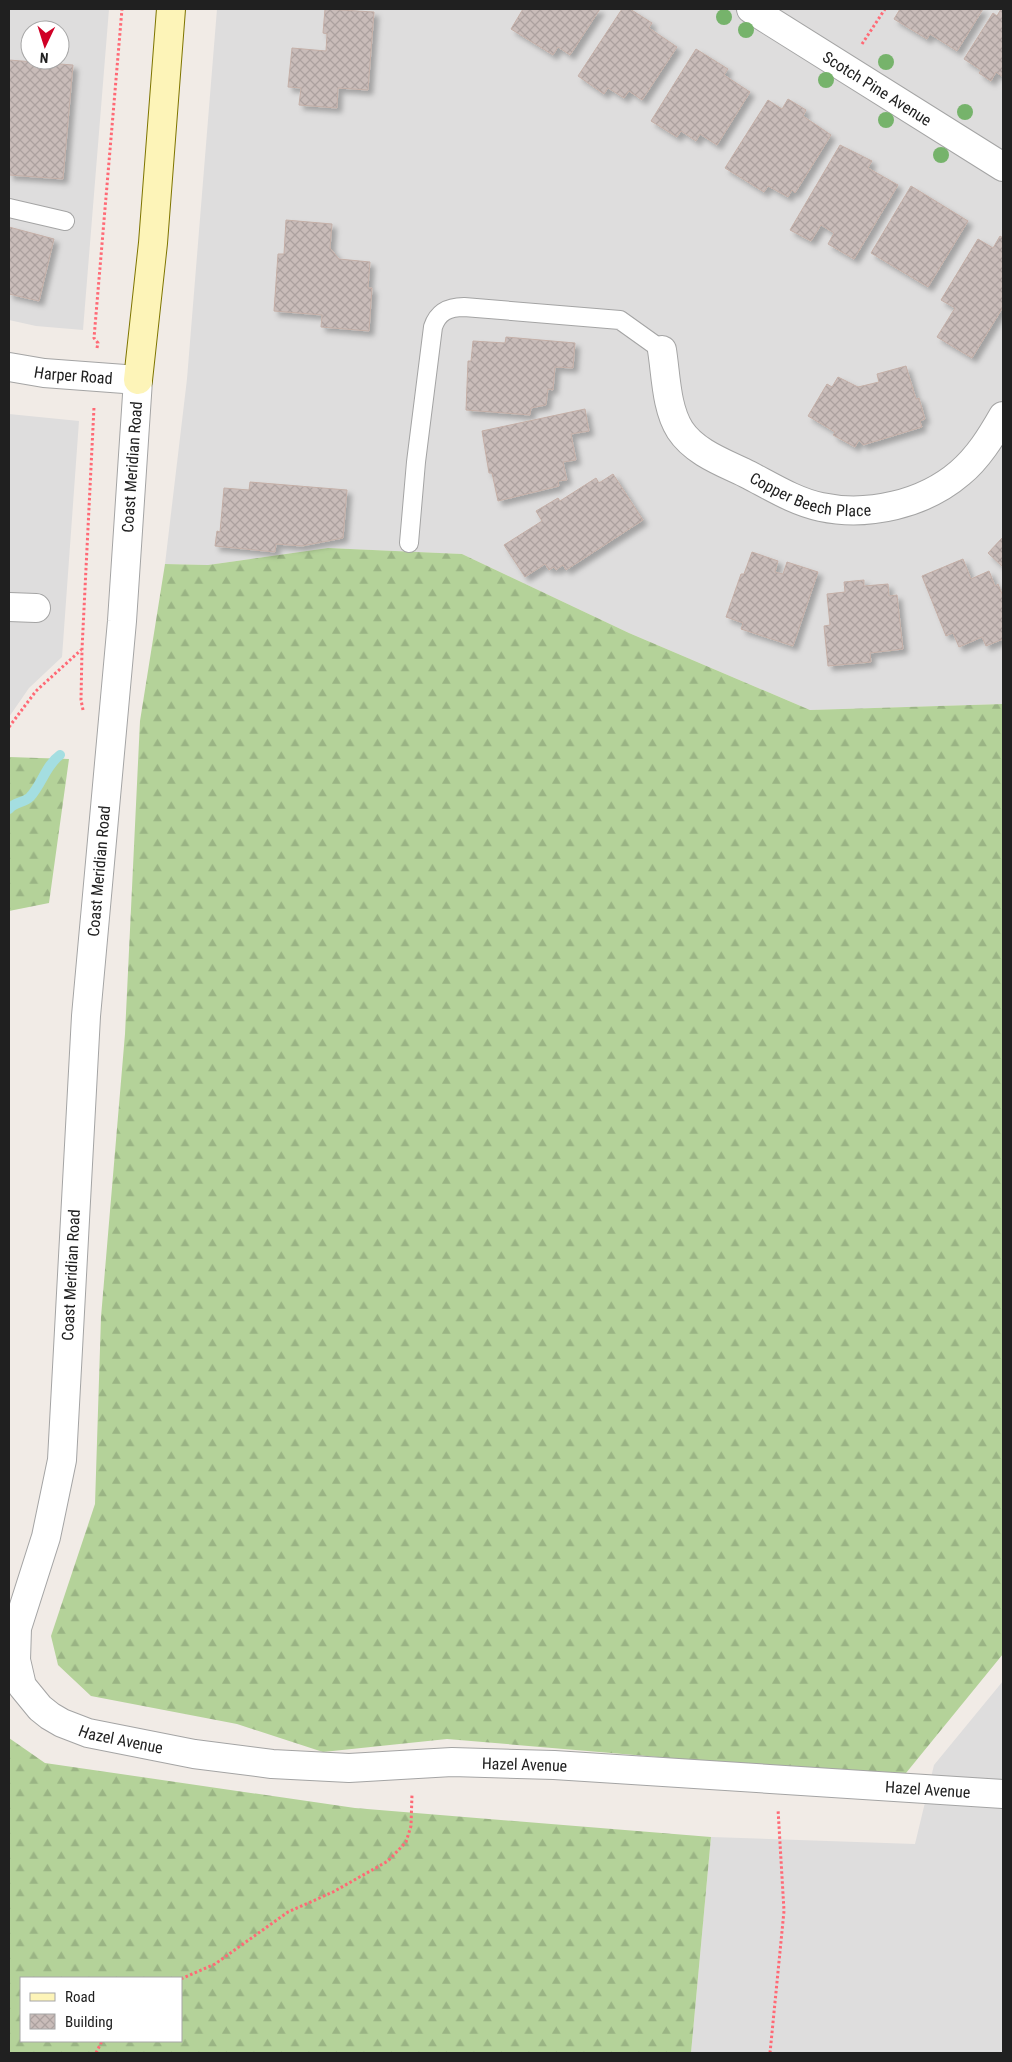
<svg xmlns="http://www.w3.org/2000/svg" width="1012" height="2062" viewBox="0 0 1012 2062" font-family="'Roboto Condensed',sans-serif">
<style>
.residential{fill:#dedddd;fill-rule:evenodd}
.forest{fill:url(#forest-firs);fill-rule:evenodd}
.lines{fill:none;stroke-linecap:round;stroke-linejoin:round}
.stream{stroke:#a4dee1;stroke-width:10}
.building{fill:url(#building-cross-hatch);stroke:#c4afa7;filter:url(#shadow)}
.service-casing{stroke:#a4a4a4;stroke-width:20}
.minor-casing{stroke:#a4a4a4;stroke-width:30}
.tertiary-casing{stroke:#a4a4a4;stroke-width:30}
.secondary-casing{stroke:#7e7500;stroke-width:30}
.path{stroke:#ff6975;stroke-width:3;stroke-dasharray:2.5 2.5;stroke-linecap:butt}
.service{stroke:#fff;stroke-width:18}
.minor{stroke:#fff;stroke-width:28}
.tertiary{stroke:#fff;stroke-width:28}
.secondary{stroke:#fdf4b8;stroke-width:28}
.tree{fill:#76b36b}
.labels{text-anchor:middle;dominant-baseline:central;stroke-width:4;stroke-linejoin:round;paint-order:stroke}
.street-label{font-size:16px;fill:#202020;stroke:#fff}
</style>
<defs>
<pattern id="forest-firs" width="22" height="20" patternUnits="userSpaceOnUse" patternTransform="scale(1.25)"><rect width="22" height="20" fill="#b4d299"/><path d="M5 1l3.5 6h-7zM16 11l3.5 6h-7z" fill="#9ab484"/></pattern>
<pattern id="building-cross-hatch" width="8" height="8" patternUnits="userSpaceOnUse" patternTransform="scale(1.25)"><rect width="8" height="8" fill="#c9bcb9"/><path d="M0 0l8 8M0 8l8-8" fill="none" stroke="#aca19f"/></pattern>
<filter id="shadow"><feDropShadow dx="4.5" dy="4.5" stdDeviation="2.5" flood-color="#0004"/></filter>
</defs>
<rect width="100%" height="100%" fill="#f1ebe6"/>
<path class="residential" d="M9,9H109L83,330L36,326L9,320ZM30,30H60V60H30Z
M217,9H1003V704L810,710L629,633L462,554L328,548L208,565L165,564L187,379Z
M9,414L79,421L62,657L29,688L9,717Z
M1003,1681V2053H691L711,1837L915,1844L934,1765Z"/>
<path class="forest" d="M328,548L462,554L629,633L810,710L1003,704V1654L906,1773L752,1765L447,1739L323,1752L237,1724L91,1696L58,1665L51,1636L95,1504L101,1317L125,1034L140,721L165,564L208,565Z
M9,757L69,759L49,903L9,911Z
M9,1738L45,1763L355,1808L711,1837L691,2053H9ZM21,1978H181V2041H21Z"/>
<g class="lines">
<path class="stream" d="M9,809C14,802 24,803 30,797C42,784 46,765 60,755"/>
</g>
<path class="building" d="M325,9L374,12L368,90L338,88L337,108L299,105L301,88L288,87L292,48L326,51L327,34L323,33Z
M523,9H600L570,55L558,47L553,55L511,29Z
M622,9H630L652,23L649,28L677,47L642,100L629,91L624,98L608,88L604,94L578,76Z
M900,9H983L957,51L930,34L927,39L894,19Z
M1001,9H1003V77L996,72L991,81L979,73L981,70L964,59L993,13L997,16Z
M696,49L728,69L724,75L750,92L717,145L700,134L696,141L681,131L677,137L651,121Z
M9,60L73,65L63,179L9,175Z
M788,99L806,110L803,116L831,135L795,193L792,190L788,197L768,186L764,192L725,168L768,100L782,109Z
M840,145L872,161L868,168L898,185L854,259L828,244L834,233L821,225L811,241L790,230Z
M911,186L968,221L928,287L871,253Z
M286,220L332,224L330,248L339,259L370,262L368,288H372L369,331L321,327L322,315L274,311L278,254H284Z
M9,227L54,239L39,301L9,294Z
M1000,236L1003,238V307L972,358L937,337L955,308L941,300L978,239L993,248Z
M506,337L575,343L573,368L555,367L553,390L548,389L546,405L531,408L530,415L466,410L468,361H471L473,341L505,343Z
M906,366L916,399L919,398L925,419L920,421L922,427L863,445L859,440L855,447L833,435L835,432L808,416L827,384L832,387L838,377L858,387L879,382L877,374Z
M585,409L589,431L571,434L576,460L563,462L567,480L558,481L559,486L498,501L492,473H489L482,431Z
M613,474L643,520L566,570L563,565L556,570L554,567L549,570L545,564L525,577L504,545L542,521L536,511L558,498L560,501L596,478L599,483Z
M250,482L347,490L343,538L302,546L276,544L275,552L215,546L217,531L220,532L224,488L249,490Z
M1003,537V567L988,553Z
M752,552L778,561L775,572L783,574L787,562L818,572L793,646L741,629L743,623L726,617L741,574H744Z
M963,559L971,579L989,571L995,586L998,584L1003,596V639L986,646L982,637L959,647L953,633L946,636L922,576Z
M864,580V586L888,584L889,596L897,595L903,649L870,653L871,662L828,666L824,626L830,625L827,594L845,592L844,582Z"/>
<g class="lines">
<g class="service-casing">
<path id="service" d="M9,208L65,221
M409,543L416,462L433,327C438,312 448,307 464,307L620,320L662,350"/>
</g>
<g class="minor-casing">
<g id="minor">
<path id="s1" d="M751,9L1003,167"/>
<path id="s2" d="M662,350C666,375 666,408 680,430C695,453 725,463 749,475C772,487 796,502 821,507C868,517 924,504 960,473C978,458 991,437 1003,416"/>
<path d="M9,607L36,608"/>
</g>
</g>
<g class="tertiary-casing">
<g id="tertiary">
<path id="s3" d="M9,367L44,373L138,380L122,621L86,1016L62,1460L46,1537L17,1628L16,1660L22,1686L40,1708L50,1716L62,1723L88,1733L194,1754L272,1764L349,1768L452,1762L554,1765L1003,1794"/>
</g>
</g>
<g class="secondary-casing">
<path id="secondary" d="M138,380L153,243L171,9"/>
</g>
<path class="path" d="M862,44L885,9
M97,348L98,343L94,338L122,9
M83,710L81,700L82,649L94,407
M9,727L36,691L81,650
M181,1979L215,1964L288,1912L333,1892L388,1861L406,1842L411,1826L412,1794
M96,2053L102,2041
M770,2053L784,1911L778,1809"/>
<use href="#service" class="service"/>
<use href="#minor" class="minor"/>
<use href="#tertiary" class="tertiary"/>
<use href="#secondary" class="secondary"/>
</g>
<g class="tree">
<circle cx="724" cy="17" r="8"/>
<circle cx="746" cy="30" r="8"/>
<circle cx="886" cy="62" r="8"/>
<circle cx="826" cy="80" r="8"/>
<circle cx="965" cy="112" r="8"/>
<circle cx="886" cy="120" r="8"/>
<circle cx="941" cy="155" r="8"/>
</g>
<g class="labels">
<g class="street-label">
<text stroke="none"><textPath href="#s1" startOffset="149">Scotch Pine Avenue</textPath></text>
<text stroke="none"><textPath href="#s3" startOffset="65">Harper Road</textPath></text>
<text transform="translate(132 467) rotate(-86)">Coast Meridian Road</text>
<text stroke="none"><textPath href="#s2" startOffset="232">Copper Beech Place</textPath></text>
<text transform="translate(99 871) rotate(-85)">Coast Meridian Road</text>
<text transform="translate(71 1275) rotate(-87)">Coast Meridian Road</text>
<text stroke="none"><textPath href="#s3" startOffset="1562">Hazel Avenue</textPath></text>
<text stroke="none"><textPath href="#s3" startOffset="1968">Hazel Avenue</textPath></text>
<text stroke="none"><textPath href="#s3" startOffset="2372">Hazel Avenue</textPath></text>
</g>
</g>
<rect width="1012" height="2062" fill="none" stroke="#202020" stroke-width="20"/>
<rect x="20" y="1977" width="162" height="65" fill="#ffffff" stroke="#a6a6a6"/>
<rect x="30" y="1993" width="25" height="8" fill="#fdf4b8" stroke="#a6a6a6"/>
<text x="65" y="2002" font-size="15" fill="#202020">Road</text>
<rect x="30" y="2014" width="25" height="15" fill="url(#building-cross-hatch)" stroke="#a6a6a6"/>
<text x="65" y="2027" font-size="15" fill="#202020">Building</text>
<g transform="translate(45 45) rotate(184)"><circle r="24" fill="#ffffff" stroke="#a6a6a6"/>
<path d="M0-4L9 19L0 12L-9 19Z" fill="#d00026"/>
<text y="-8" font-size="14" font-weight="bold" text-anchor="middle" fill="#202020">N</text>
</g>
</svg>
